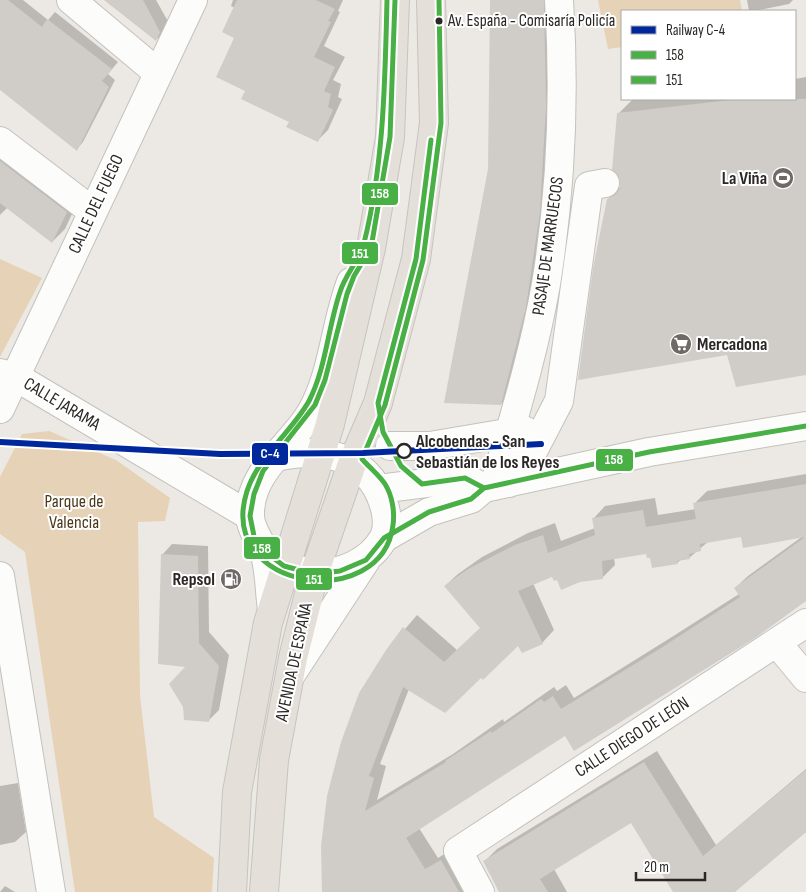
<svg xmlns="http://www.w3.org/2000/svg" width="806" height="892" viewBox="0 0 806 892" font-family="'Sofia Sans Condensed',sans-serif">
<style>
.green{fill:#e6d2b6}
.shadow{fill:#0003;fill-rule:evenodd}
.building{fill:#d0cdc9;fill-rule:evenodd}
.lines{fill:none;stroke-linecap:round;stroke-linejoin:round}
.minor-casing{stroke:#c4c2be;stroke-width:30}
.major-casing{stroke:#c5c4c1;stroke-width:30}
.minor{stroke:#fcfcfb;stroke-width:28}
.major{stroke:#e4e0d9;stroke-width:28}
.bus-1-casing{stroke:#fff;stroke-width:9}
.bus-2-casing{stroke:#fff;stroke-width:9}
.bus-1{stroke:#48b045;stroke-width:5}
.bus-2{stroke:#48b045;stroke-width:5}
.rail-1-casing{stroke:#fff;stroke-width:10}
.rail-1{stroke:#00289c;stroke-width:6}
.bus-dot{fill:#2a2724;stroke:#fff;stroke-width:2}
.stop-dot{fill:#fff;stroke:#2a2724;stroke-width:2.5}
.labels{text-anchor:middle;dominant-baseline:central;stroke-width:4;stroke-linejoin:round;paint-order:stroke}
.bus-label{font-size:17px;fill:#2a2724;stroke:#fff;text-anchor:start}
.poi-label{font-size:18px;font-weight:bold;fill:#2a2724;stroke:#fff;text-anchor:end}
.street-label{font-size:18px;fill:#2a2724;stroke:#fff}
.stop-label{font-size:18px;font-weight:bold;fill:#2a2724;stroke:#fff;text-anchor:start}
.park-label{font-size:18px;fill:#4d3919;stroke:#fff}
.line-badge{stroke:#fff;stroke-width:2}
.badge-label{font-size:14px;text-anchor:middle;font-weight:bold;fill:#fff}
</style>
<rect width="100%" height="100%" fill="#ece8e3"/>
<path class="green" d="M598,0H740L742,11H622V47L608,49Z
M0,259L42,278L0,357Z
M49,431L116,460L170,498L165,521L138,522L140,696L154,817L214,858L212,892H75L25,552L0,534V477L22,434Z"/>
<path class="shadow" d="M0,0H23L48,20L55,12L118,62L108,74L115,80L83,142L77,149L0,88Z
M106,0H156L169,23L165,31L156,40Z
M233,0H343L338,11L340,12L324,46L345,57L333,80L341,84L338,97L342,99L328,130L317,141L246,90L236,37L235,8L231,6Z
M490,0H557L553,198L514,390L501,404L490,169Z
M747,0H793L789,4L754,11H749Z
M806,77V374L728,353L608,199L621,186L618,114L632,100L795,99V79Z
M0,137L79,199L65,229L52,242L8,207L0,215Z
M806,474V599L565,734L419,828L438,858L454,848L478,892H325L387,650L417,615L457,650L481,628L445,586L458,574L482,557L528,533L555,523L561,541L595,528L593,519L605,506L655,498L658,515L696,509L695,503L707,491ZM742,536H803L748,576L735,588L739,594L675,635L574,698L566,685L557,691L554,687L504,722L503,719L453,754L377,800L386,766L380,764L409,689L481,676L518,644L542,643L554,630L533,583L553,575L557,578H602L615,565L614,558L647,553L651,557L677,563L682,559L689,558L709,541Z
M172,544L208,546L209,632L229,655L219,710L208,721L187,666L162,555Z
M657,751L716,845L806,769V832L732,892H675L631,821L554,869L567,892H500L484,862L497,849Z
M18,783L26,832L15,842L0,845V786Z
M5,886L15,892H0Z"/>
<path class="building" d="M0,0H8L42,27L47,19L112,69L102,81L109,87L77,151L0,90Z
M104,0H143L160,32L156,41Z
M237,0H316L335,9L328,21L331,22L314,57L335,67L324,91L331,94L328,107L333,110L318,142L286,127L289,122L241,99L245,91L216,77L234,38L222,32Z
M490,0H544L546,106L540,212L526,307L501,405L444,403L488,169Z
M739,99H806V375L736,387L727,355L578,380L593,268L607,199L615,195L620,188V180L612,170L617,113Z
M0,161L67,212L52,243L0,203Z
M806,484V601L755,638L574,751L565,736L406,838L425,869L441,860L459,892H322L321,846L327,796L341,742L359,693L386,650L403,627L444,662L480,628L444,586L468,569L515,545L543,535L548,553L595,535L592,518L643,510L646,527L696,519L693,503ZM741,537L743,548L805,537L734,588L740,597L661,648L561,709L553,696L544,702L541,699L492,733L491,731L445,761L446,762L365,811L374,778L369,776L403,687L445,713L481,678L483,680L518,646L522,653L543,644L518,591L552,577L554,581L557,580L561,590L580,582L603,579L602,561L646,554L647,558H650L652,568L678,564L677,561L690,559L689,554L701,551L700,544Z
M161,554L198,556L199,643L219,666L209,722L184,720L183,707L169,684L185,667L158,664Z
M644,762L703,856L806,770V832L735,892H673L631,823L540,879L548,892H499L483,861Z"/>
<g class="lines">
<g class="minor-casing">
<path id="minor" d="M71,0L158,73
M0,141L92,211
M0,373L16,377L250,516
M0,409L193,0
M390,446H430L524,430
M276,457C320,447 367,454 383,502C387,512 389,529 383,539C370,562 341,574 315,574C308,574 300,570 293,568
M509,483L530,457L559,401L589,186L605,183
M494,486C513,420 534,353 546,284C561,191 565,94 559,0
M379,489L465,478L484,488
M384,538L429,512L471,499L484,488L649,452L806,426
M0,576L51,892
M272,609C269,591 270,569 264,552C260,539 251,531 250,517C248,468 298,443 316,403C334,365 336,321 351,282
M777,643L806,678
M290,676L366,560
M480,892L458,851L806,623"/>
</g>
<g class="major-casing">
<path id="major" d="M232,892L237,792L268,623L330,424L371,248L390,137L395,0
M264,892L274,760L293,658L314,574L353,461L378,403L416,259L434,123L431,0"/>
</g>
<use href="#minor" class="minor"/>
<use href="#major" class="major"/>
<g class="bus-1-casing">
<path id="bus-1" d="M395,0L390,137L371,248L354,276L347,294L325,380L315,405L263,471L254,494L250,516L254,536L264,551L284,566L314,574L340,571L366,560L384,538L429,512L471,499L484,488L649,452L806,426
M431,140L416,259L378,403L383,432L401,466L422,484L465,478L484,488L489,487"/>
</g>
<g class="bus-2-casing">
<path id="bus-2" d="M387,0C385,81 384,163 364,243C360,259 345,275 340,292C328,327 326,368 309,401C291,433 259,455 247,491C215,591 382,614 393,525C395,512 392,495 385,484C379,475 369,467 362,459L385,405L423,260L441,123L439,0"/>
</g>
<use href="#bus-1" class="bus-1"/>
<use href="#bus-2" class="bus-2"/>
<g class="rail-1-casing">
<path id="rail-1" d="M0,442L220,454L363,453L541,444"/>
</g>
<use href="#rail-1" class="rail-1"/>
</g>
<defs>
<g id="stadium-disc" transform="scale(1.125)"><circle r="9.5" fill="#6e6b67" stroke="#fff"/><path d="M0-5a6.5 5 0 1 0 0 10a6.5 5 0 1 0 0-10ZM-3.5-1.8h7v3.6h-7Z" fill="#fff"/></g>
<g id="supermarket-disc" transform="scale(1.125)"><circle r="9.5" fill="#6e6b67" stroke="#fff"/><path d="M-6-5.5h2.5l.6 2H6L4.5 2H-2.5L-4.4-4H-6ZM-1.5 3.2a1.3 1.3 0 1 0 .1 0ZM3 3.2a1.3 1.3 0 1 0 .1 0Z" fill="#fff"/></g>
<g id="fuel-disc" transform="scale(1.125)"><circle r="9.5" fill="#6e6b67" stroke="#fff"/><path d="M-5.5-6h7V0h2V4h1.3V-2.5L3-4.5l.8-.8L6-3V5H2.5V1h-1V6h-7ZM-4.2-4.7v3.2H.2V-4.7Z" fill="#fff"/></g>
</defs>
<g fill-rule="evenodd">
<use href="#stadium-disc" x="783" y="178"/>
<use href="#supermarket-disc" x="681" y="344"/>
<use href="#fuel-disc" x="231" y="579"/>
</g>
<circle class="bus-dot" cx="439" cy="21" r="4.5"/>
<circle class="stop-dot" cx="404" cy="451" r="7"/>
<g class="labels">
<g class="bus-label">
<text x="448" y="21">Av. España - Comisaría Policía</text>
</g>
<g class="poi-label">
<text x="767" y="178">La Viña</text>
<text x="697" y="344" text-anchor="start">Mercadona</text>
<text x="215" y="579">Repsol</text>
</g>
<g class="street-label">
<text transform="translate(96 204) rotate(-65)">CALLE DEL FUEGO</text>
<text transform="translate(548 246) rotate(-82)">PASAJE DE MARRUECOS</text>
<text transform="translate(62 404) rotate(31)">CALLE JARAMA</text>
<text transform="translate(294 662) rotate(-78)">AVENIDA DE ESPAÑA</text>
<text transform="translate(632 737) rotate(-33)">CALLE DIEGO DE LEÓN</text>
</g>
<g class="stop-label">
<text x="416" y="441">Alcobendas - San<tspan x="416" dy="21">Sebastián de los Reyes</tspan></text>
</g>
<g class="park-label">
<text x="74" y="501">Parque de<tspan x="74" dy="21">Valencia</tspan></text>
</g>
</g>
<g class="line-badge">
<rect x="361" y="182" width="38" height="24" rx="5" fill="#48b045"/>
<rect x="341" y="241" width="38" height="24" rx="5" fill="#48b045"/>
<rect x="251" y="442" width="38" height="24" rx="5" fill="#00289c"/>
<rect x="595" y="448" width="39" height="24" rx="5" fill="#48b045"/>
<rect x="243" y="536" width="38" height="24" rx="5" fill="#48b045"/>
<rect x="295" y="567" width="38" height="24" rx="5" fill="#48b045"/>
</g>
<g class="badge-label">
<text x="380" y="198">158</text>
<text x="360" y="258">151</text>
<text x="270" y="458">C-4</text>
<text x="614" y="464">158</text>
<text x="262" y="553">158</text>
<text x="314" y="584">151</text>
</g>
<rect x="621" y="10" width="175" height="90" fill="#ffffff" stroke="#aaa9a7"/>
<rect x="631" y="26" width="25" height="8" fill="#00289c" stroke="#aaa9a7"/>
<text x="666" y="35" font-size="15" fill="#2a2724">Railway C-4</text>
<rect x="631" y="51" width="25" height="8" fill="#48b045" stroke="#aaa9a7"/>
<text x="666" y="60" font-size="15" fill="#2a2724">158</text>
<rect x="631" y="76" width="25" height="8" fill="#48b045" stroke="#aaa9a7"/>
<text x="666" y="85" font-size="15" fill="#2a2724">151</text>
<path d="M636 872v8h69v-8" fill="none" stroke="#2a2724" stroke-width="2.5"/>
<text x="644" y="872" font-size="15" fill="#2a2724" stroke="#ffffff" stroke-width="4" paint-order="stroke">20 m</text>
</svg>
